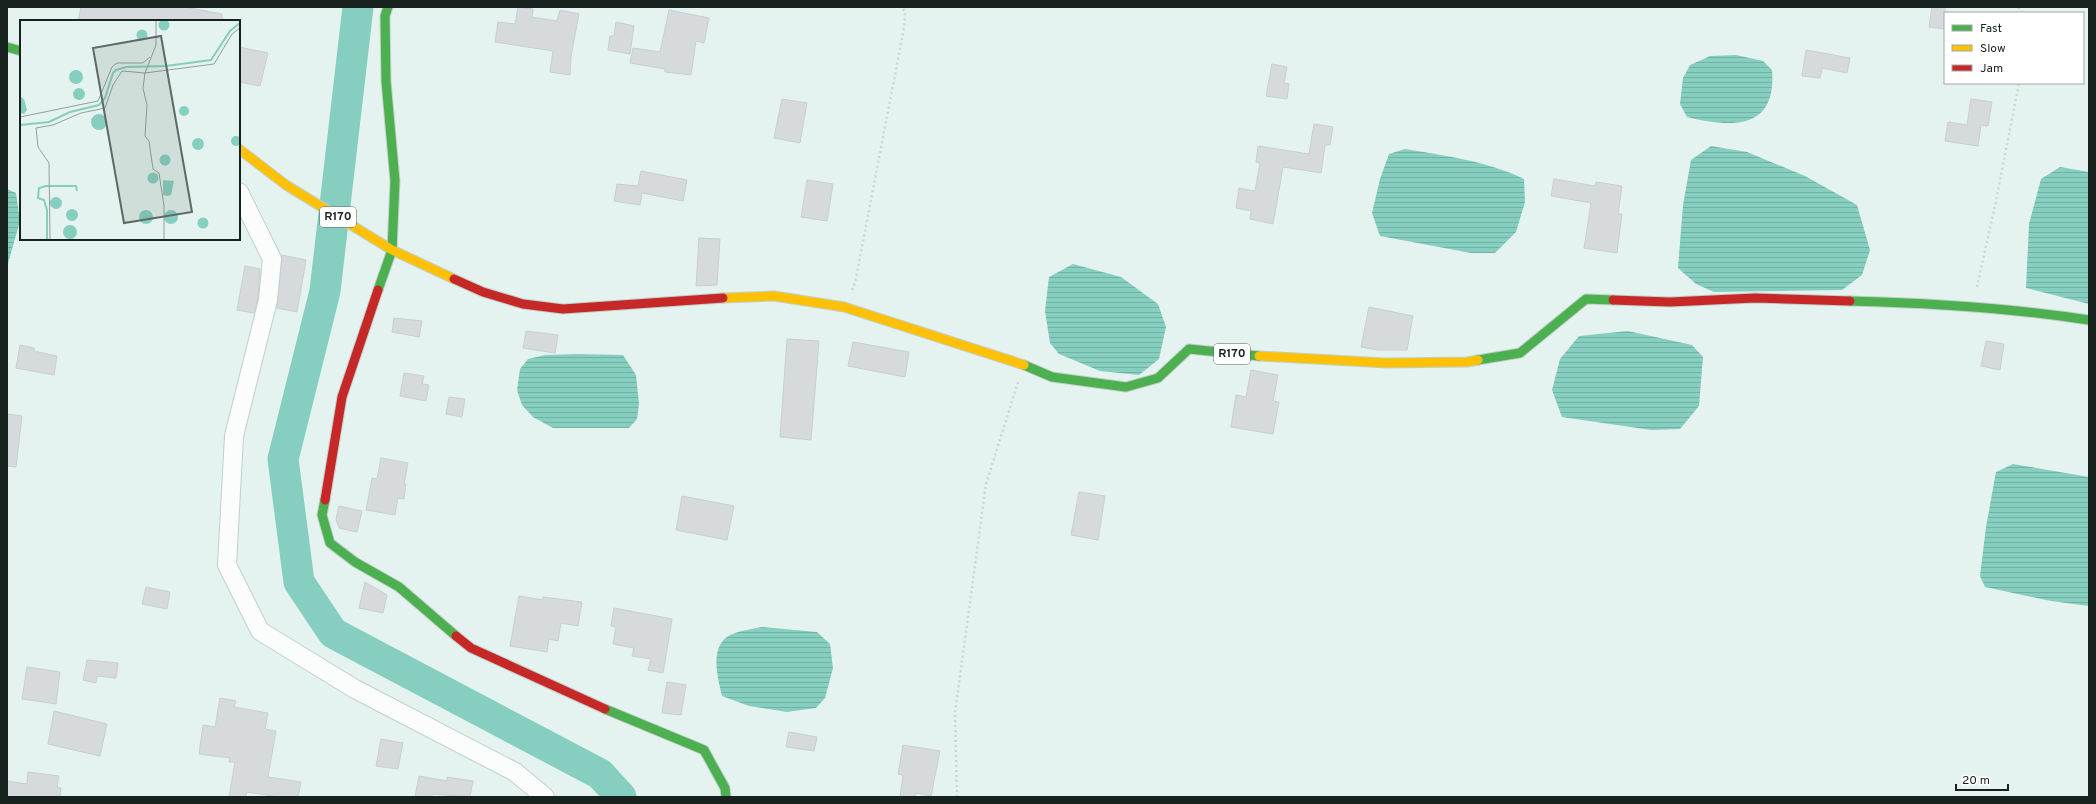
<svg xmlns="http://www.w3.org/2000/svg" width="2096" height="804" viewBox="0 0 2096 804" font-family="Overpass,sans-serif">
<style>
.water{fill:url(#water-rules)}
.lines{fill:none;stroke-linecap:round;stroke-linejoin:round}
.river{stroke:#86cebf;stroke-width:31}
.building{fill:#d6dadd;stroke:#c9ced0}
.street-casing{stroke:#c2cfcb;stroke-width:20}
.fast-casing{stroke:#c2cfcb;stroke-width:11}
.slow-casing{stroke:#c2cfcb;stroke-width:11}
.jam-casing{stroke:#c2cfcb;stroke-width:11}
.path{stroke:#cfd4d2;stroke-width:2.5;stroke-dasharray:2 3;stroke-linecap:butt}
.street{stroke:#fbfdfd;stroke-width:18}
.fast{stroke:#4caf50;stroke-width:9}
.slow{stroke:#ffc107;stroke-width:9}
.jam{stroke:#c62828;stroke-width:9}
.labels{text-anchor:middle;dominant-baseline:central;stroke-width:4;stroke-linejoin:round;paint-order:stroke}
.shield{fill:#fff;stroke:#5d6462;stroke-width:1}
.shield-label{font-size:12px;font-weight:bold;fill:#17211e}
.inset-river{fill:none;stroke:#86cebf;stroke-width:2}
.inset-road{fill:none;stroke:#929f9b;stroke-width:1}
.view{fill:#5f6a67;fill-opacity:0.15;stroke:#5f6a67;stroke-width:2}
.inset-edge{fill:none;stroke:#17211e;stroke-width:2}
</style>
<defs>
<pattern id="water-rules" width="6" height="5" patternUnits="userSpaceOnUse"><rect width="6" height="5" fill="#86cebf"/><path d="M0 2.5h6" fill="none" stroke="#73b1a4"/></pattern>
</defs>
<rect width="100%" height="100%" fill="#e4f3ef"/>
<path class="water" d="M1736,55L1763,61L1772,70C1777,130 1732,128 1687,117L1680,104L1683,78L1690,65L1710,56Z
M1711,146L1747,152L1805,176L1857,205L1870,250L1862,275L1842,290L1714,292L1696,284L1678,268L1683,205L1691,160Z
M1405,149C1446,156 1487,161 1524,179L1525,202L1516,232L1495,253H1471L1380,236L1372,213L1380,179L1389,154Z
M2060,167L2089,172V304L2026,288L2029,224L2041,179Z
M7,189L16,193L20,221L7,267Z
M1073,264L1121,277L1158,304L1166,327L1159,359L1139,375L1100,371L1059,354L1050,343L1045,311L1049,277Z
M1628,331L1692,345L1703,357L1699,406L1680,429L1651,430L1562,417L1552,390L1560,359L1579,336Z
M578,354L623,355L636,375L639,404L637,419L629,428H553L533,417L522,405L517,390L520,369L528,359L545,355Z
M2013,464L2089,477V606L2051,601L1985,587L1980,576L1986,527L1996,472Z
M762,627L817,632L830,644L833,668L825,698L816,708L787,712L749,706L722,696C717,675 708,642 735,633C743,630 753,629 762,627Z"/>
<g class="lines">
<path class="river" d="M358,7L325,291L283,459L299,582L333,633L600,774L621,797"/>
</g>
<path class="building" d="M81,7H184L222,14V21H78Z
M518,7L533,9L532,17L557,21L560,10L579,14L571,56L570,75L550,72L553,51L495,42L498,22L515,24Z
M1932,7H1945V29L1929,27Z
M669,10L709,18L704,43L696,41L691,75L665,72V69L630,63L633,48L660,52Z
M616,22L634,26L630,54L608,50L610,36H614Z
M239,47L268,53L260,86L239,82Z
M1806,50L1850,58L1847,73L1822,68L1820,78L1802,76Z
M1272,64L1287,67L1284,83L1289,84L1287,99L1266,96Z
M782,99L807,103L800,143L774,138Z
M1971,99L1992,102L1988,126L1981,125L1978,146L1945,141L1948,122L1967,125Z
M1314,124L1333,127L1330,145H1325L1321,173L1283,167L1273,224L1250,219L1251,211L1236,208L1239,188L1255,191L1260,163L1256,162L1258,146L1309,154Z
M641,171L687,180L683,201L642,193L640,205L614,201L617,184L638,186Z
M1554,179L1595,186L1596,182L1622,186L1618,214H1622L1617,253L1584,248L1591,203L1551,196Z
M807,180L833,184L827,221L801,217Z
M699,238L720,239L717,285L696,286Z
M282,255L306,260L297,312L277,308Z
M245,266L260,269L258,298L254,313L237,310Z
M1369,307L1413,316L1407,350H1377L1361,347Z
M394,318L422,321L419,337L392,332Z
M526,331L558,335L555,353L523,348Z
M787,339L819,341L811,440L780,437Z
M1986,341L2004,344L2000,370L1981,366Z
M853,342L909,352L905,377L848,366Z
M20,345L34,348V351L57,356L54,375L16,368Z
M1251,370L1278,375L1273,401L1279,402L1273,434L1231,427L1236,395L1246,397Z
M404,373L424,376L422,384L429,385L426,401L400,396Z
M449,397L465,399L462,417L446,414Z
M7,414L22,416L16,467L7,466Z
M381,458L408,463L404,484H406L404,499L398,498L395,515L366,510L372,478L377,479Z
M1079,492L1105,496L1098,540L1071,535Z
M682,496L734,506L727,540L676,530Z
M339,506L362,511L357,532L339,528L336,519Z
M365,582L387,595L383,613L359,608Z
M146,587L170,592L167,609L142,604Z
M519,596L543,600V597L582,602L578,626L561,623L558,641L549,639L547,652L510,646Z
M614,608L672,619L663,673L648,670L651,659L632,656L634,648L613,644L616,627L611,626Z
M87,660L118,663L116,678L97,676L96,683L83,680Z
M27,667L60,672L56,704L22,699Z
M667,682L686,685L681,715L662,713Z
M220,698L236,701L234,707L268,713L265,729L276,731L268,777L301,782L298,797H279L247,792L246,797H229L235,762H229L230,758L199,754L203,725L215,727Z
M54,711L107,724L100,756L48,744Z
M789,732L817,737L814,751L786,747Z
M381,739L403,743L398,769L376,766Z
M903,745L940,751L931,796L916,793L915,797H900L903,775L898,774Z
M28,772L59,776L57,787L61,788L60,797H7V781L27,784Z
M419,776L447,781V777L473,781L470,797L432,794V797H415Z"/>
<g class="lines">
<g class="street-casing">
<path id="street" d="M239,192L272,259L268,300L234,436L227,565L260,631L355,689L515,772L545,797"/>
</g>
<g class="fast-casing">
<path id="fast" d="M7,47L21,51
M378,290L392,250L395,181L386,81L385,16L388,7
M1850,301C1930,303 2010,308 2089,320
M1478,360L1520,353L1586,299L1613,300
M1024,365L1052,377L1126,387L1158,378L1189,349L1259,356
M325,500L322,515L330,543L355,562L399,587L456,636
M605,709L704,750L725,788L726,797"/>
</g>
<g class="slow-casing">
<path id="slow" d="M239,149L286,185L392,250L454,279
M723,298L774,296L844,307L1024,365
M1259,356L1386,363L1467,362L1478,360"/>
</g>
<g class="jam-casing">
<path id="jam" d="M454,279L483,292L523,304L563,309L723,298
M1613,300L1670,302L1755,298L1850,301
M325,500L342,397L378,290
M456,636L471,648L605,709"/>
</g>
<path class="path" d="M2019,7V13
M1977,287L1997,196L2019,83
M852,290L855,283L904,28L905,12L902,7
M957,797L955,713L986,484L1018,382"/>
<use href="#street" class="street"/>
<use href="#fast" class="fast"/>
<use href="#slow" class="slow"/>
<use href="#jam" class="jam"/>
</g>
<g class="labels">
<g class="shield">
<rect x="320" y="207" width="36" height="20" rx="3"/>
<rect x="1214" y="344" width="36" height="20" rx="3"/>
</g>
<g class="shield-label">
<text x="338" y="217">R170</text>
<text x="1232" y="354">R170</text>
</g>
</g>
<g transform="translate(20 20)">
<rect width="220" height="220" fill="#e4f3ef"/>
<path d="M138.5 5a5.5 5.5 0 1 1 11 0a5.5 5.5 0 1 1-11 0ZM116.5 15a5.5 5.5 0 1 1 11 0a5.5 5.5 0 1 1-11 0ZM49 57a7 7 0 1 1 14 0a7 7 0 1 1-14 0ZM53 74a6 6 0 1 1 12 0a6 6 0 1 1-12 0ZM1,77L4,79L7,90L4,94L0,93ZM159 91a5 5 0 1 1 10 0a5 5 0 1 1-10 0ZM71 102a8 8 0 1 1 16 0a8 8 0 1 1-16 0ZM211 121a5 5 0 1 1 10 0a5 5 0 1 1-10 0ZM172 124a6 6 0 1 1 12 0a6 6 0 1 1-12 0ZM139.5 140a5.5 5.5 0 1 1 11 0a5.5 5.5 0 1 1-11 0ZM127.5 158a5.5 5.5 0 1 1 11 0a5.5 5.5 0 1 1-11 0ZM143,160L154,161L151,175L147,176L143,175ZM30 183a6 6 0 1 1 12 0a6 6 0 1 1-12 0ZM46 195a6 6 0 1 1 12 0a6 6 0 1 1-12 0ZM144 197a7 7 0 1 1 14 0a7 7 0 1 1-14 0ZM119 197a7 7 0 1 1 14 0a7 7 0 1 1-14 0ZM177.5 203a5.5 5.5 0 1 1 11 0a5.5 5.5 0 1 1-11 0ZM43 212a7 7 0 1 1 14 0a7 7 0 1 1-14 0Z" fill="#86cebf"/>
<path class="inset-river" d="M0,105L29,102L50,92L79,85L85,78L93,53L96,50L106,47L146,46L191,40L210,11L220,3M27,219V190L24,180L18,178L19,168L26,166H56L57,171"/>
<path class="inset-road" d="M136,1V25L125,53L123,68L127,85L125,116L129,121L133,149L139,153L144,186V219M0,97L78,81L92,47L97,43H123L130,37M30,219L29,143L18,127L16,108L33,105L61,93L85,88L93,65L102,51L125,53L194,44L212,14L220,8"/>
<path class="view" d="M141,16L172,192L104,203L73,28Z"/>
<rect width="220" height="220" class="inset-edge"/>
</g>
<rect width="2096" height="804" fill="none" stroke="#17211e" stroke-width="16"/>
<rect x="1944" y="12" width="140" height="72" fill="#ffffff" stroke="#a2a6a5"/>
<rect x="1952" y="25" width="20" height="6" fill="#4caf50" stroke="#a2a6a5"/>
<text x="1980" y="32" font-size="12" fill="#17211e">Fast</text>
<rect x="1952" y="45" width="20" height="6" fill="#ffc107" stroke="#a2a6a5"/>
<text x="1980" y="52" font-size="12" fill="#17211e">Slow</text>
<rect x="1952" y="65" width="20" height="6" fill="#c62828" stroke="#a2a6a5"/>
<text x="1980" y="72" font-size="12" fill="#17211e">Jam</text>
<path d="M1956 784v6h52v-6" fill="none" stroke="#17211e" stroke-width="2"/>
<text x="1962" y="784" font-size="12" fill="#17211e" stroke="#ffffff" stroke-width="3" paint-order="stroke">20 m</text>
</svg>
